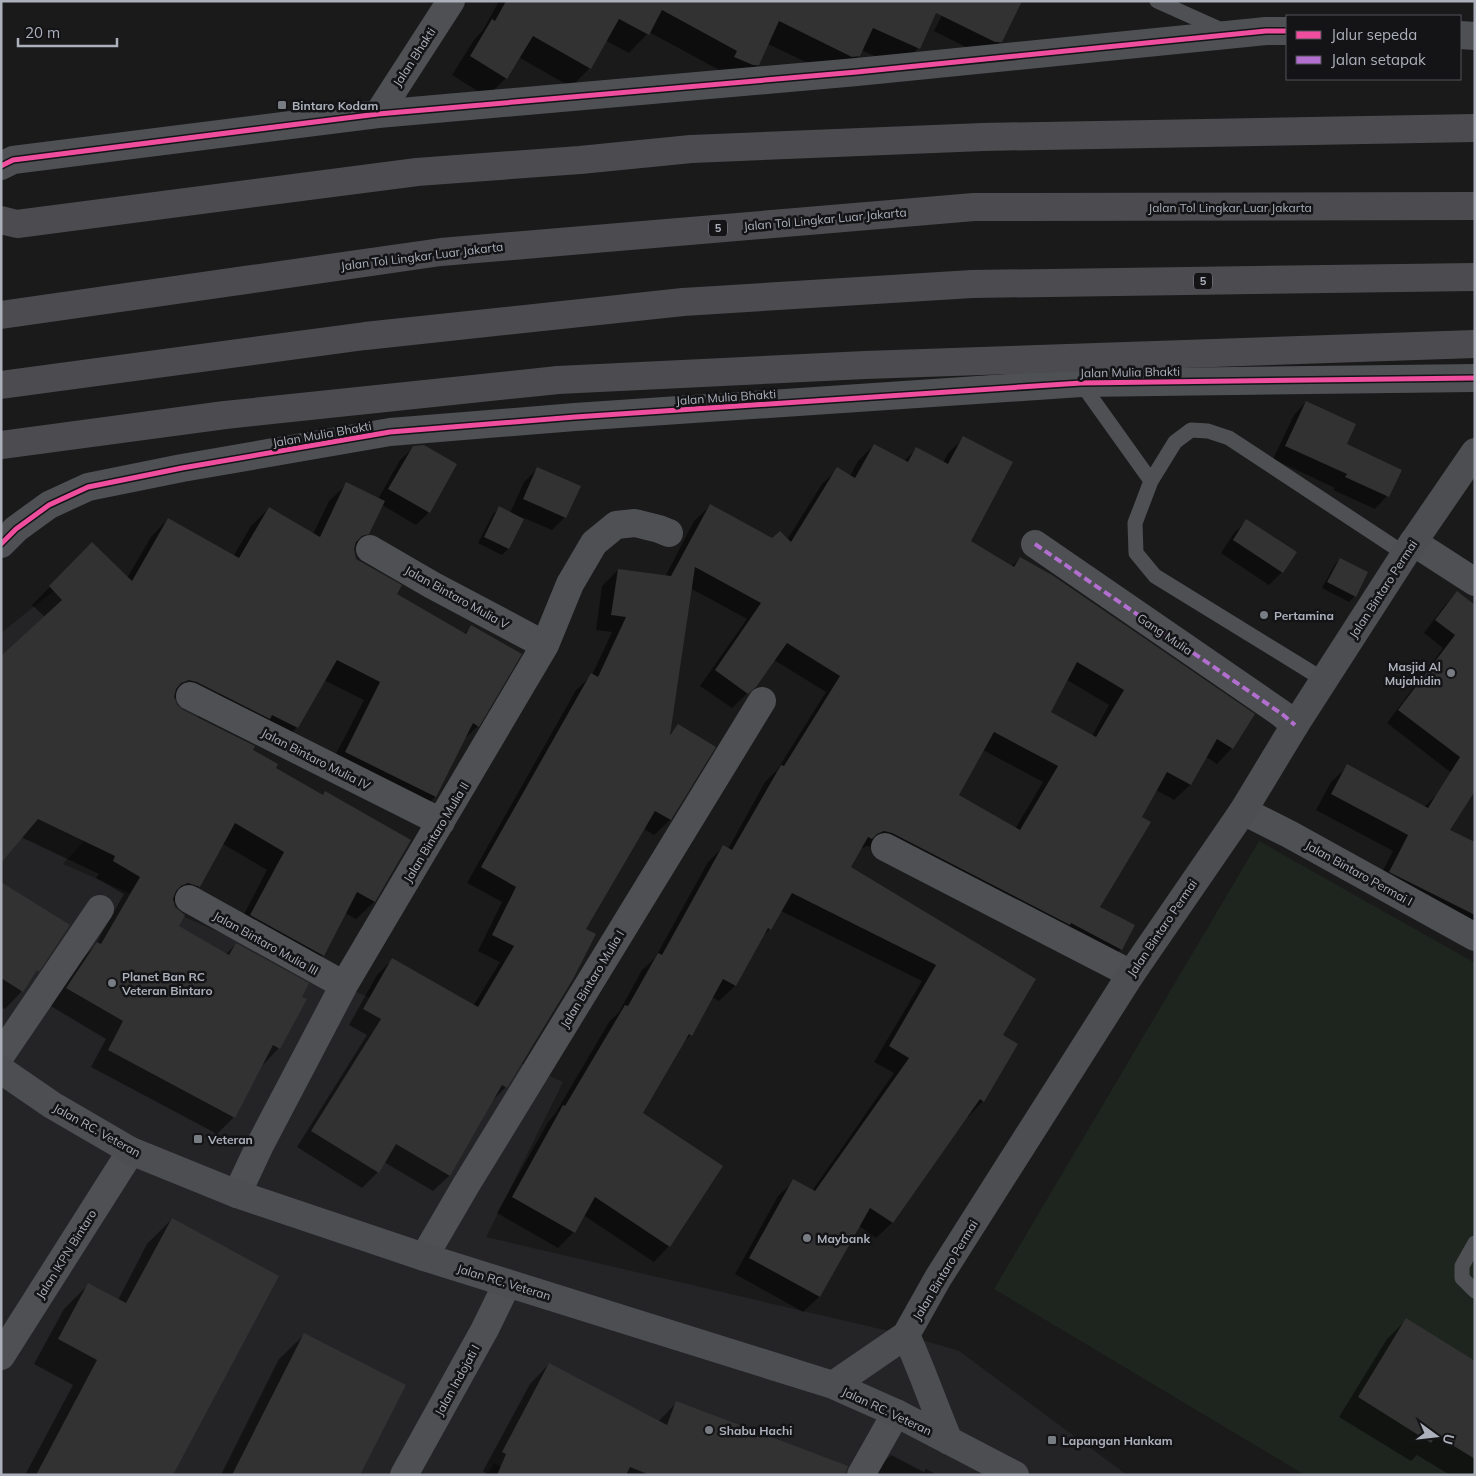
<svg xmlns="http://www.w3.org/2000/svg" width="1476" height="1476" viewBox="0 0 1476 1476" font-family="Mulish,sans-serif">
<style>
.built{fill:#242427}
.green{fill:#1e251f}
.shadow{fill:#0007;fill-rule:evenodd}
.building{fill:#323233;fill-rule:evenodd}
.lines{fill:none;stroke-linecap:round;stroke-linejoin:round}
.service{stroke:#4e5054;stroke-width:15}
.minor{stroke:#4e5054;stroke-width:28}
.secondary{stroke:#4d4e52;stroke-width:28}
.motorway{stroke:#4c4c50;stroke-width:28}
.quiet{stroke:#b36fd0;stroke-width:4;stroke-dasharray:8 4;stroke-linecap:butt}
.cycleway-casing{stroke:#141417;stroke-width:8}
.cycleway{stroke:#ef4d9e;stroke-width:5}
.poi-dot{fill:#787c83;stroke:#141417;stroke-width:2}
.labels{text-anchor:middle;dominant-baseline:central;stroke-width:5;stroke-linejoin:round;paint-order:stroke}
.shield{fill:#141417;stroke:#7e818a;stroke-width:1}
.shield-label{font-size:11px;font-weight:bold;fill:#abb0bb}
.street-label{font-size:12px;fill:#abb0bb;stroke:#141417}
.poi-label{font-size:12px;font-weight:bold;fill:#abb0bb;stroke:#141417;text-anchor:start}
</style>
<rect width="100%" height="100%" fill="#1a1a1b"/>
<path class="built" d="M75,574L228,684L63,864L563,1082L486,1237L906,1335L959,1351L1127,1475H516L494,1463L488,1475H1V633Z"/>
<path class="green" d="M1259,841L1475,963V1475H1305L994,1289Z"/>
<path class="shadow" d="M499,1H939L918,48L900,67L861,50L859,55L840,75H833L768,44L758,64L738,83L716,76L719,70L649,32L629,53L605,40L590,68L571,87L520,58L506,78L487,97L452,75L474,40L483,30Z
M949,1L1001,41L987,54L982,55L934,31Z
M1306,402L1346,444L1387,496L1375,509L1333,490L1335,488L1273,459L1294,415Z
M964,438L969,541L1011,567L1020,558L1232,748L1217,764L1206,757L1190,785L1174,800L1156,790L1141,817L1099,908L1121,949L1105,964L876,848L867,846L860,849L850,867L1001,1036L983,1101L968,1117L967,1116L892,1223L876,1238L859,1226L819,1297L803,1312L735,1274L778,1196L794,1181L812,1191L894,1073L874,1062L922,981L781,911L770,929L762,937L735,986L719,1001L712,997L691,1035L682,1043L642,1113L669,1246L654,1262L583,1215L574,1232L558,1248L497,1213L548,1122L555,1114L609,1022L619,1012L642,970L655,958L708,862L723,847L728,849L765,782L777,770L826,692L774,660L755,686L732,708L700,686L747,619L690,588L669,734L678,726L714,747L670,820L654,835L644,829L585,930L506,1087L491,1102L449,1176L433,1191L384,1162L378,1172L362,1188L297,1147L367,1035L349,1025L377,975L392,960L473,1006L500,962L478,951L502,902L467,883L576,690L592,675L612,632L596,630L602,586L618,570L665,577L694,521L710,506L772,540H787L822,484L838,469L850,476L858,461L874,445L904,461L916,449L943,463L948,453ZM1067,680L1109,705L1092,736L1050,713ZM983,750L1043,782L1015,829L958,796Z
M414,447L429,512L416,525L382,505L368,533L354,547L355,560L396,594L464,634L472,626L478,726L463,740L435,797L418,814L328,769L364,700L324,680L297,727L280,745L179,699L173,698L176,706L182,711L252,751L274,768L322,796L410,841L374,902L356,919L345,913L323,955L305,972L234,933L267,870L223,844L199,887L182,904L173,901L178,926L225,955L236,944L279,1048L262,1066L234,1117L217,1134L91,1067L106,1039L49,1005L80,961L94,947L124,894L96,878L99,874L21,837L45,617L32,605L92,544L127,578L151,537L168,519L233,557L251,526L269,508L313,534L329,501L347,484L378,499L400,460Z
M537,469L565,517L552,530L524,518L508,549L502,555L478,543L493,514L499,508L510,513L524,482Z
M1247,520L1282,572L1269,585L1221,553L1234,533Z
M1340,559L1355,596L1349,602L1322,588L1334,566Z
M1457,593L1475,782L1454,775L1387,723L1443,648L1424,633L1445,605Z
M1348,766L1424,807L1440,792L1448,830L1475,843V940L1374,888L1393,851L1316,810L1331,782Z
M1,884L68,925L22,991L5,1009L1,1007Z
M172,1219V1475H25L73,1385L34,1364L64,1309L89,1284L118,1300L147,1244Z
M1406,1320L1475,1362V1475H1450L1417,1455L1411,1461L1339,1417L1387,1339Z
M304,1335L359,1475H221L279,1359Z
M549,1364L658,1422L676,1403L819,1475H487L483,1471L530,1384Z
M891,1455L924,1472L926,1469L937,1475H875L878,1468Z"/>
<path class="building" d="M506,1H1022L1002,42H995L936,13L920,49L873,28L860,56L852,57L779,21L759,65H753L734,57L737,51L662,10L649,35L619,19L591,69L533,36L507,79L470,56L492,19L495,21Z
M1306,401L1356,424L1347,444L1402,470L1389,497L1345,477L1347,474L1285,446Z
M963,436L1013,462L971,541L1014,567L1020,557L1052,575L1255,714L1233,749L1217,739L1191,785L1167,772L1142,817L1151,822L1100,907L1135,925L1122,950L1071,923L1070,925L892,833L884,831L877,834L872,839L868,837L851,867L1036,979L1003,1035L1018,1044L984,1102L980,1099L893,1223L870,1208L820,1297L749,1258L793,1179L815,1191L909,1058L889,1046L936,965L792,893L771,930L768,928L736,986L723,979L692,1036L689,1034L643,1113L723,1166L670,1247L595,1197L575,1233L512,1197L563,1105L565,1106L625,1005L628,1006L658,953L662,955L723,845L732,850L781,765L784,766L840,676L787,643L756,687L748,694L715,670L761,603L695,567L670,735L678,724L716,747L671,820L655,811L586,929L596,934L573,979L507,1088L502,1085L450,1176L396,1144L379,1173L311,1131L381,1019L363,1009L392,958L478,1007L514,946L492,935L516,887L481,867L591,673L598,677L626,617L611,615L618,569L671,576L710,504L772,538L780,531L791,542L837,467L855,478L874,444L908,462L916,447L948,464ZM1077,662L1124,690L1096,737L1051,712ZM994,732L1058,766L1020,830L959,795Z
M424,445L457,464L430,513L388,489L413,446Z
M537,467L581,486L566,518L523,499Z
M346,482L385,501L369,534L362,536L356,542L354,549L356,559L402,585L397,594L466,634L471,625L522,654L479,727L473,723L436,797L345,752L380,682L337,660L298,728L272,715L270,719L197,682L189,680L181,683L176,689L174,697L177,705L183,710L255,746L253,750L278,764L276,768L323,795L325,791L411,840L375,902L357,892L324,956L250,915L284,852L235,823L200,887L188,883L181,886L176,891L173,899L175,907L185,915L179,926L229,955L236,943L309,983L302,997L307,999L280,1049L273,1045L235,1118L108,1050L123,1021L66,988L97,942L101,944L140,877L113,861L115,856L38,819L1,863V656L62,600L49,586L92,542L132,581L168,518L239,558L269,507L320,537Z
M499,506L524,519L509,549L484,537Z
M1246,519L1297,552L1283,573L1233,540Z
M1340,558L1368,572L1356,597L1327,582Z
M1457,591L1475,605V791L1450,830L1475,842V915L1389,872L1408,835L1331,794L1347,764L1428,808L1460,757L1398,710L1455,635L1435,620Z
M1,882L70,925L39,972L37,970L23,992L1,978Z
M172,1218L279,1276L173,1475H36L97,1360L58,1339L88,1283L126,1303Z
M1406,1318L1475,1361V1459L1436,1435L1431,1443L1358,1397Z
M304,1333L406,1385L360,1475H232Z
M549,1363L667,1425L676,1401L848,1466L845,1475H650L630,1467L626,1475H497L506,1454L502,1452Z"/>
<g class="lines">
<path class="service" d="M1157,1L1224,31
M1081,383L1151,481
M1324,680L1155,576L1136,553L1135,523L1151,481L1175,442L1191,430L1208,431L1229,438L1405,554
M1475,1243L1462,1266V1278L1475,1291"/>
<path class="minor" d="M1460,35L1475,36
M378,114L451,1
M1,166L13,160L378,114L857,72L1266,31H1287
M1413,542L1475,582
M1,544L16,529L49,505L88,487L182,468L390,432L575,417L1081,383L1475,378
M1035,544L1282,714L1295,725
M370,549L432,585L545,645
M190,696L441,822
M1243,811L1289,834L1475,937
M885,847L1131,974
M189,899L344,985
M1,1055L100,909
M237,1194L260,1145L344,985L545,645L570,584L594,543L616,525L635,523L659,529L669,533
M424,1257L466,1185L762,701
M1,1356L131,1151
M404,1475L485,1329L507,1284
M861,1475L896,1413"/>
<path class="secondary" d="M1,1070L52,1105L131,1151L237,1194L424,1257L833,1385L896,1413L1015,1475
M906,1335C922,1370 934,1406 949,1441
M833,1385L906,1335L938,1278L1131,974L1243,811L1295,725L1405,554L1475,452"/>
<path class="motorway" d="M1,220L17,224L417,172L580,160L691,149L983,137L1475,128
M1,315L441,252L974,207L1475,206
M1,385L365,336L683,302L972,284L1475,277
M1,445L225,415L558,380L865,365L1475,344"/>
<path class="quiet" d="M1035,544L1282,714L1295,725"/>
<g class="cycleway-casing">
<path id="cycleway" d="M1,166L13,160L378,114L857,72L1266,31H1287
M1,544L16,529L49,505L88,487L182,468L390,432L575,417L1081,383L1475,378"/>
</g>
<use href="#cycleway" class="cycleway"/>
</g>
<g class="poi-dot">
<rect x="277" y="100" width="10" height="10" rx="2.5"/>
<circle cx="1264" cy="615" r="5"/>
<circle cx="1451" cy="673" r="5"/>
<circle cx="112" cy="983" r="5"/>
<rect x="193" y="1134" width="10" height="10" rx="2.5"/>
<circle cx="807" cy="1238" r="5"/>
<circle cx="709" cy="1430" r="5"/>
<rect x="1047" y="1435" width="10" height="10" rx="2.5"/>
</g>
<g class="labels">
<g class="shield">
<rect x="709" y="219.5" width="18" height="17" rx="4"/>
<rect x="1194" y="272.5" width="18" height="17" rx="4"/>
</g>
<g class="shield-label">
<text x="718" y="228">5</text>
<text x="1203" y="281">5</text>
</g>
<g class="street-label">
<text transform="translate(414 57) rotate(-57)">Jalan Bhakti</text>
<text x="1230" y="207">Jalan Tol Lingkar Luar Jakarta</text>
<text transform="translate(825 219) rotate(-5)">Jalan Tol Lingkar Luar Jakarta</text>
<text transform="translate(422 256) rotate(-7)">Jalan Tol Lingkar Luar Jakarta</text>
<text transform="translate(1130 372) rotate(-1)">Jalan Mulia Bhakti</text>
<text transform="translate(726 397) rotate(-4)">Jalan Mulia Bhakti</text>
<text transform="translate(322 434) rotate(-10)">Jalan Mulia Bhakti</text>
<text transform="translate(1383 589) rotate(-57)">Jalan Bintaro Permai</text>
<text transform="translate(457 597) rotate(29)">Jalan Bintaro Mulia V</text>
<text transform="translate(1165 634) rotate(34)">Gang Mulia</text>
<text transform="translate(316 759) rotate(27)">Jalan Bintaro Mulia IV</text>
<text transform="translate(436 832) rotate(-59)">Jalan Bintaro Mulia II</text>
<text transform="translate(1359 873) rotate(29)">Jalan Bintaro Permai I</text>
<text transform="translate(1162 928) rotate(-56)">Jalan Bintaro Permai</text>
<text transform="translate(266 943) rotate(29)">Jalan Bintaro Mulia III</text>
<text transform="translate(592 979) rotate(-59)">Jalan Bintaro Mulia I</text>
<text transform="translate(97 1130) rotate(29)">Jalan RC. Veteran</text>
<text transform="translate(66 1254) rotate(-58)">Jalan IKPN Bintaro</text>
<text transform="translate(945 1270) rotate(-59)">Jalan Bintaro Permai</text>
<text transform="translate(504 1282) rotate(17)">Jalan RC. Veteran</text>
<text transform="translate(457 1380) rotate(-61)">Jalan Indojati I</text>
<text transform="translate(887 1411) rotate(25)">Jalan RC. Veteran</text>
</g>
<g class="poi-label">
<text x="292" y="105">Bintaro Kodam</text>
<text x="1274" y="615">Pertamina</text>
<text x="1441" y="666" text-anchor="end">Masjid Al<tspan x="1441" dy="14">Mujahidin</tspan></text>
<text x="122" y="976">Planet Ban RC<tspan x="122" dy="14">Veteran Bintaro</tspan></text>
<text x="208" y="1139">Veteran</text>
<text x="817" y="1238">Maybank</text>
<text x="719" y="1430">Shabu Hachi</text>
<text x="1062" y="1440">Lapangan Hankam</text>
</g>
</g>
<rect width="1476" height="1476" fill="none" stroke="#abb0bb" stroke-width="5"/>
<rect x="1286" y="15" width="175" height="65" fill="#141417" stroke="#505259"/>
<rect x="1296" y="31" width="25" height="8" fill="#ef4d9e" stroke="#505259"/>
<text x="1331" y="40" font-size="15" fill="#abb0bb">Jalur sepeda</text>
<rect x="1296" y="56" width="25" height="8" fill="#b36fd0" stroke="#505259"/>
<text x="1331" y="65" font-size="15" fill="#abb0bb">Jalan setapak</text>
<g transform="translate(1436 1436) rotate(105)" stroke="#141417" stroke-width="4" paint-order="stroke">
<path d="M0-4L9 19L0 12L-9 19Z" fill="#abb0bb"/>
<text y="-8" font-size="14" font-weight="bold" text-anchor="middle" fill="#abb0bb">U</text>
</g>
<path d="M18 38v8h99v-8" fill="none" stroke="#abb0bb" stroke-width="2.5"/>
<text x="25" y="38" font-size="15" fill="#abb0bb" stroke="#141417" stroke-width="4" paint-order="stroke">20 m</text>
</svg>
